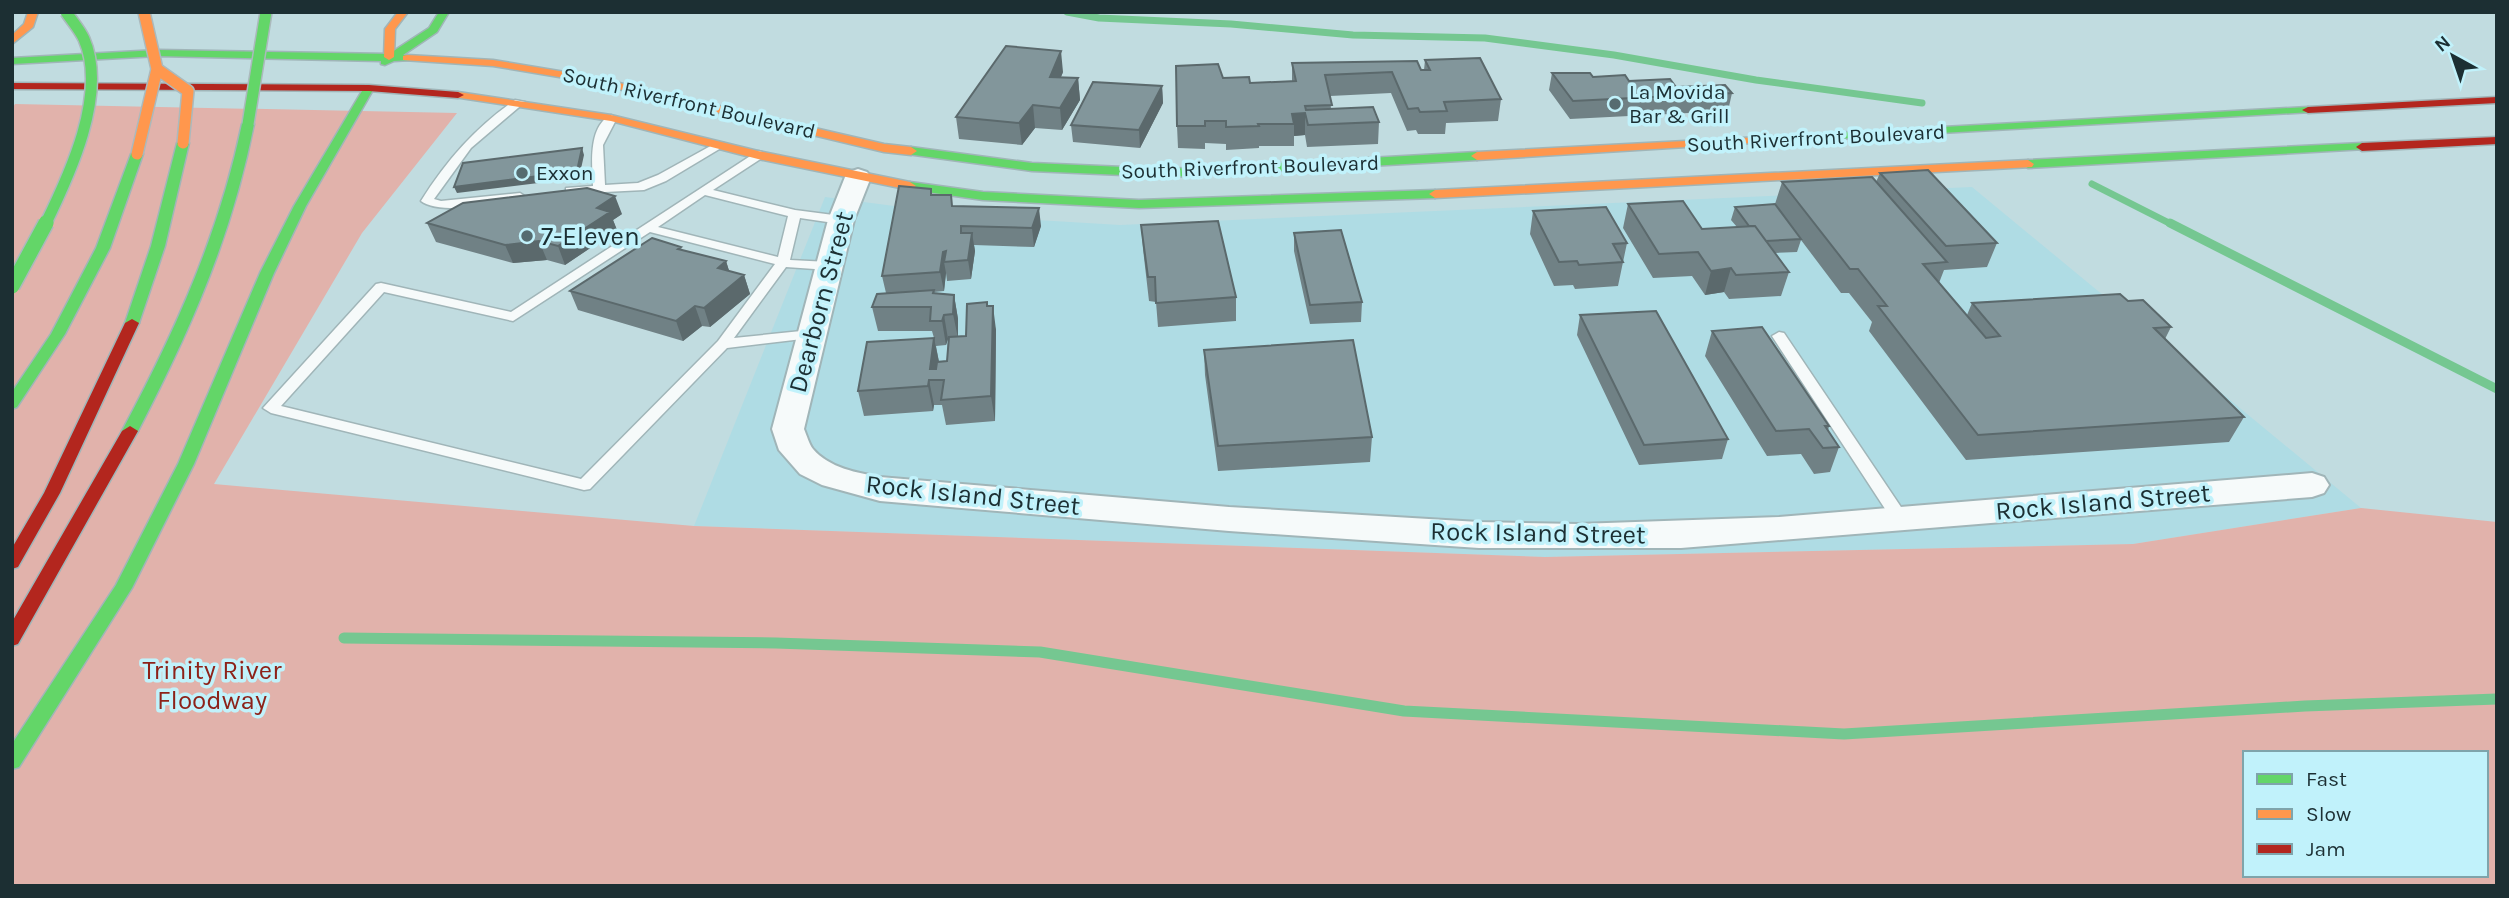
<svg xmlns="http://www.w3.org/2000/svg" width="2509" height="898" viewBox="0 0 2509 898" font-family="Karla,sans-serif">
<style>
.built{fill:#afdce4}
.green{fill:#e1b2ab;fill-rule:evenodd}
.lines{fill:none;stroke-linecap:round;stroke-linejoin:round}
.stream-far2{stroke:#75c791;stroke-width:7}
.stream-far1{stroke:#75c791;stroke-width:9}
.stream{stroke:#75c791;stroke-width:11}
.lane-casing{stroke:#a0b5b8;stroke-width:3}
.street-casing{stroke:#a0b5b8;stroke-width:4}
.fast-casing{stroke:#a0b5b8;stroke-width:3}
.slow-casing{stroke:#a0b5b8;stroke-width:3}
.jam-casing{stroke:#a0b5b8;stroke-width:3}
.lane{fill:#f6fafa;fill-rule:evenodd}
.street{fill:#f6fafa;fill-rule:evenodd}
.fast{fill:#63d668;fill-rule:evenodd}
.slow{fill:#ff974d;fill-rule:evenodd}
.jam{fill:#b3261e;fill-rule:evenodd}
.fast-bridge-far1-casing{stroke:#abb9bc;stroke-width:14;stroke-linecap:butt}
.fast-bridge-casing{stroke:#abb9bc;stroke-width:18;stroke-linecap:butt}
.slow-bridge-casing{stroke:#abb9bc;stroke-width:14;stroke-linecap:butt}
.fast-bridge-far1{stroke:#63d668;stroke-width:11}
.fast-bridge{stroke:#63d668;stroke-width:15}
.slow-bridge{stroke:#ff974d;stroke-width:11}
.wall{fill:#708185;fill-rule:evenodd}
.shaded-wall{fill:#5b696c}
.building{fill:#82969b;stroke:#5b696c;stroke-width:2}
.poi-dot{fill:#566c70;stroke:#c1f2fb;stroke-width:2.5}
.labels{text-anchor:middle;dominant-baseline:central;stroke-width:7;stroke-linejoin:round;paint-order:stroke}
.far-poi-label{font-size:21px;fill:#1c2f33;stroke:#c1f2fb;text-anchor:start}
.far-street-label{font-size:21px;fill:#1c2f33;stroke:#c1f2fb}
.poi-label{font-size:26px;fill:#1c2f33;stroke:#c1f2fb;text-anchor:start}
.street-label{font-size:26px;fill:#1c2f33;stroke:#c1f2fb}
.park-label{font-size:26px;fill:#8d2219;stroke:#c1f2fb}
</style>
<rect width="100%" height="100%" fill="#c1dce0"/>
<path class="built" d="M1972,187L2361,508L2133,544L1545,557L694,526L825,197L971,216L1120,225Z"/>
<path class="green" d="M15,104L457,113L362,233L214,484L694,526L1545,557L2133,544L2361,508L2497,522V886H12V109ZM2245,753H2486V875H2245Z"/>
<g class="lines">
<path class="stream-far2" d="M1067,12L1099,18L1231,24L1353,35L1485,38L1614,55L1756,80L1922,103
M2092,184L2173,225"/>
<path class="stream-far1" d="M2170,223L2497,389"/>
<path class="stream" d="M344,638L776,643L1040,652L1404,711L1844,734L2305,706L2497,699"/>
<g class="lane-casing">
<path id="lane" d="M515,100L525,102L471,148L434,199L441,201L520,193L526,197L524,200C502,205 438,215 421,201C447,160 475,128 515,100Z
M611,115L617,118L603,145L605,185L638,183L658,175L716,143H724L726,145L666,181L644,190L566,194V188L593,186C592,164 588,126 611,115Z
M758,151L762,152V158L713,190L795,210L841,216L847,220L841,224L800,218L790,260L829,262L836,266L829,270L786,267L734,338L811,330L818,334L811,338L727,348L590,489L584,490L271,413L263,408L376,284L381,283L511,312ZM705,195L788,216L778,257L658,227ZM650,232L775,264L718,341L581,479L281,406L384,292L513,321Z
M1779,332L1784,333L1905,513L1907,517L1905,521H1893L1772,336Z"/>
</g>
<g class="street-casing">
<path id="street" d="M858,169L867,172L871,177L854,220L804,429C807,436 809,444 813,449C829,468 858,473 880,477L1229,507L1479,522L1578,524L1779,517L2312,473L2324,477L2329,485L2324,493L2312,497L1681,548H1479L1229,531L880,501L822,485L800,474L779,450L772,429L828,220L845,177L849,172Z"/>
</g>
<g class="fast-casing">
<path id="fast" d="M439,12H449L437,32L403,55L411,56V60L394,61L385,65L381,64V61L158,56L12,64V58L158,50L389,54L429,28Z
M365,86L374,88L306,206L274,273L194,464L132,588L19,767L12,769V744L116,585L178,464L260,273L294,206Z
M2308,107L2314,110L2312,112L1798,141L1792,138L1798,135Z
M248,121L254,124C232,236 190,331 138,431L135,435H125L122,431C175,332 219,234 242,124Z
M183,139L189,143L165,246L139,323L137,326H127L125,323L151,246L177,143Z
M2362,143L2368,147L2366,149L2028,168L2022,164L2028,160Z
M911,147L1032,163L1169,169L1477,152L1483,156L1477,160L1169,177L1032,171L907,154L905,151Z
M137,150L143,154L110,248L65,334L17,407L12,409V392L51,334L96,248L131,154Z
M910,182L983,192L1139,200L1435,190L1441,194L1435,198L1139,208L983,200L906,189L904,186Z"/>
</g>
<g class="slow-casing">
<path id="slow" d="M28,12H38L33,27L12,44V35L24,24Z
M398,12H408L395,29L394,57L389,60L384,57L385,29Z
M407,55L493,60L589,76L884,144L911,147L917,151L911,155L884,152L589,82L493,66L403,60V56Z
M458,92L611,115L758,151L910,182L916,186L910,190L758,159L611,121L454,97V93Z
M1798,135L1804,138L1802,140L1477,160L1471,156L1477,152Z
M2028,160L2034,164L2032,167L1435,198L1429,194L1435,190Z"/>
</g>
<g class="jam-casing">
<path id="jam" d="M12,83L369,85L458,92L464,95L458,98L369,91L12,89Z
M2497,97V103L2308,113L2302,110L2308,107Z
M2497,137V144L2362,151L2356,147L2362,143Z
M132,319L139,323L60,493L18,567L12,569V548L44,493L125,323Z
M130,426L138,431L18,644L12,646V622L122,431Z"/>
</g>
<use href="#lane" class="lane"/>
<use href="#street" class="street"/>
<use href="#fast" class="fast"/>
<use href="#slow" class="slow"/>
<use href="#jam" class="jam"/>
<g class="fast-bridge-far1-casing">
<path id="fast-bridge-far1" d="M248,124L266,12
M45,225C69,176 108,94 84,39C80,30 72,21 66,12"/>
</g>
<g class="fast-bridge-casing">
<path id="fast-bridge" d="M12,286L46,223"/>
</g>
<g class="slow-bridge-casing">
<path id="slow-bridge" d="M157,69L188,91L183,143
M137,154L157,69L144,12"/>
</g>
<use href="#fast-bridge-far1" class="fast-bridge-far1"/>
<use href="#fast-bridge" class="fast-bridge"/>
<use href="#slow-bridge" class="slow-bridge"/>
</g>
<path class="wall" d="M1425,60L1501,99L1498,121L1446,123L1445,134H1418L1416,130L1407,131L1391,93L1330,96L1331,109L1379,122L1378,144L1307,147L1305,135L1294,136V146H1259V148L1226,150V144L1205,143V149L1178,148L1177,126L1223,78L1250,83L1292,81V63L1424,70Z
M1063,72L1061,77L1078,78L1080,100L1062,130L1035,128L1022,145L959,139L956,117Z
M1552,73L1593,77L1732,93L1728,111L1570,119L1549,90Z
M1162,86L1163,103L1140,148L1073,142L1071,125Z
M1880,173L1997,243L1987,267L1944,270L1939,283L1967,315L1972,303L2128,301L2171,327L2165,339L2244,417L2229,442L1966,460L1869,331L1872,322L1849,293H1841L1801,240L1797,252L1775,253L1789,272L1781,296L1729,299L1724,292L1705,295L1692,276L1653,278L1623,228L1628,204L1702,229L1737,227L1731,220L1735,207L1775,204L1782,182H1876Z
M933,195L953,206L1041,226L1034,247L974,245L975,251L971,279L947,281L946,273L944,291L934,292L935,293L954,295L958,319V336H966L988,306L996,330L995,421L946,425L942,405H934L933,411L864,416L858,391L934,338L932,331H878L872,307L886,293L882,276ZM948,339L947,361L939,362L936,346L946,345Z
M1533,211L1627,243L1618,286L1575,289L1573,285L1554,286L1530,234Z
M622,214L613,220L617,230L565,265L547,260L513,263L436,242L427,223Z
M1141,225L1236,297V321L1158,327L1156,302L1149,301L1143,249Z
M1294,233L1362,302L1361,322L1310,324L1294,251Z
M681,247L682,250L726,261L729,271L744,275L750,294L710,327L702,326L683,341L578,310L570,291Z
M1580,315L1728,439L1722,459L1639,465L1577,335Z
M1712,331L1829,426L1828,431L1839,447L1830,472L1814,474L1801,454L1767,456L1705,356Z
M1204,350L1372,437L1370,462L1218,471L1205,375Z"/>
<path class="shaded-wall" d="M1061,51L1063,72L1052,98L1050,77Z
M1078,78L1080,100L1062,130L1060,108Z
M1162,86L1163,103L1140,148L1139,130Z
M1033,105L1035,128L1022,145L1019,123Z
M1305,113V135L1294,136V124L1292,114Z
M582,148L584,155L579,178L457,193L454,187Z
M615,196L622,214L613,220L617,230L565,265L558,246L597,208Z
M1039,208L1041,226L1034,247L1032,228Z
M972,233L975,251L971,279L968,260Z
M539,241L547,260L513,263L505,245Z
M946,251L944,262L946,273L944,291L940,272L943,252Z
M726,261L732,280L718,268Z
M1731,268L1724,292L1705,295L1711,271Z
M744,275L750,294L710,327L704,308Z
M954,295L958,319V338L953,314Z
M695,306L702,326L683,341L676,321Z
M993,306L996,330L995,421L991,396Z
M944,315L948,339L946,345L942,321Z
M934,338L939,362L937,380L930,369Z
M929,380L934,405L933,411L928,386Z"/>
<path class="building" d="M1006,46L1061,51L1050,77L1078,78L1060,108L1033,105L1019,123L956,117Z
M1480,58L1501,99L1444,102L1447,111L1420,112L1418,108L1408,109L1392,72L1325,75L1332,105L1305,106L1306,110L1373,107L1379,122L1308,125L1305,113L1292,114L1294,124H1258L1259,126L1226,127V121H1205V126H1177L1176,66L1218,64L1223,78L1249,77L1250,83L1296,81L1292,63L1417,61L1421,70H1430L1425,60Z
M1552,73H1590L1593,77L1625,75L1629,81L1670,79L1676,87L1725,85L1732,93L1573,101Z
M1093,82L1162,86L1139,130L1071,125Z
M582,148L577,171L454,187L463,163Z
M1928,170L1997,243L1946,246L1880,173Z
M1872,177L1947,262L1923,264L1986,338L2000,336L1972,303L2120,294L2128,301L2143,300L2171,327L2154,328L2244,417L1978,435L1878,306H1887L1858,269H1850L1782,182Z
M899,186L931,189V195H951L952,206L1039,208L1032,228L961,226V233H972L968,260L944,262L946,251L943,252L940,272L882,276Z
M587,188L615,196L597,208L610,212L558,246L539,241L505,245L427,223L463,203Z
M1683,201L1702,229L1755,226L1789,272L1736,275L1731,268L1711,271L1698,252L1659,254L1628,204Z
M1775,204L1801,239L1766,241L1755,226H1749L1735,207Z
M1606,207L1627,243L1613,244L1623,262L1579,265L1577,261L1559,262L1533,211Z
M1218,221L1236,297L1156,303L1155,277H1148L1141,225Z
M1341,230L1362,302L1310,305L1294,233Z
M652,238L681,247L678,249L726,261L718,268L744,275L704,308L695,306L676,321L570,291Z
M934,290L933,293L954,295L953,314L944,315L942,321H930L931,307H872L877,294Z
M987,302V306H993L991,396L941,400L944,380H929L928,386L858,391L867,342L934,338L930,369H936L937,362L947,361L949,337L966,336L967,304Z
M1656,311L1728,439L1644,445L1580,315Z
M1762,327L1829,426H1825L1839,447L1823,448L1809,429L1776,431L1712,331Z
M1353,340L1372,437L1218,446L1204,350Z"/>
<g class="poi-dot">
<circle cx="1615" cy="104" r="7"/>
<circle cx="522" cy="173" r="7"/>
<circle cx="527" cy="236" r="7"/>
</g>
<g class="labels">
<g class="far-poi-label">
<text x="1629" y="92">La Movida<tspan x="1629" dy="24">Bar &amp; Grill</tspan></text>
<text x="536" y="173">Exxon</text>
</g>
<g class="far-street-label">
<text transform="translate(689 103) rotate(13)">South Riverfront Boulevard</text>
<text transform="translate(1816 138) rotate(-3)">South Riverfront Boulevard</text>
<text transform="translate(1250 167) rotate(-2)">South Riverfront Boulevard</text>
</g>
<g class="poi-label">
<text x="541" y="236">7-Eleven</text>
</g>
<g class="street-label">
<text transform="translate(821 302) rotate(-75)">Dearborn Street</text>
<text transform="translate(973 495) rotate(6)">Rock Island Street</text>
<text transform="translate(2103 502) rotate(-5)">Rock Island Street</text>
<text transform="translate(1538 533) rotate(1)">Rock Island Street</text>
</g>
<g class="park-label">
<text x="212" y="670">Trinity River<tspan x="212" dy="30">Floodway</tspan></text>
</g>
</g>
<rect width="2509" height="898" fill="none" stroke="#1c2f33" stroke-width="28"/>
<rect x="2243" y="751" width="245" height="126" fill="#c1f2fb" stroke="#7fa4ab" stroke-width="2"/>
<rect x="2257" y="774" width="35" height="10" fill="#63d668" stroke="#7fa4ab" stroke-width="2"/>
<text x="2306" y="786" font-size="21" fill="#1c2f33">Fast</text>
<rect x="2257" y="809" width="35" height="10" fill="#ff974d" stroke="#7fa4ab" stroke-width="2"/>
<text x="2306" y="821" font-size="21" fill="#1c2f33">Slow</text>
<rect x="2257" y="844" width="35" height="10" fill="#b3261e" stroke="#7fa4ab" stroke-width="2"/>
<text x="2306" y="856" font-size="21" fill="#1c2f33">Jam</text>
<g transform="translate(2453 56) rotate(320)" stroke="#c1f2fb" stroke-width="5" paint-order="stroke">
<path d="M0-5L12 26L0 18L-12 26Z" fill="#1c2f33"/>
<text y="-10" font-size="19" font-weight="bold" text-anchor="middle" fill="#1c2f33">N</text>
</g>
</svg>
